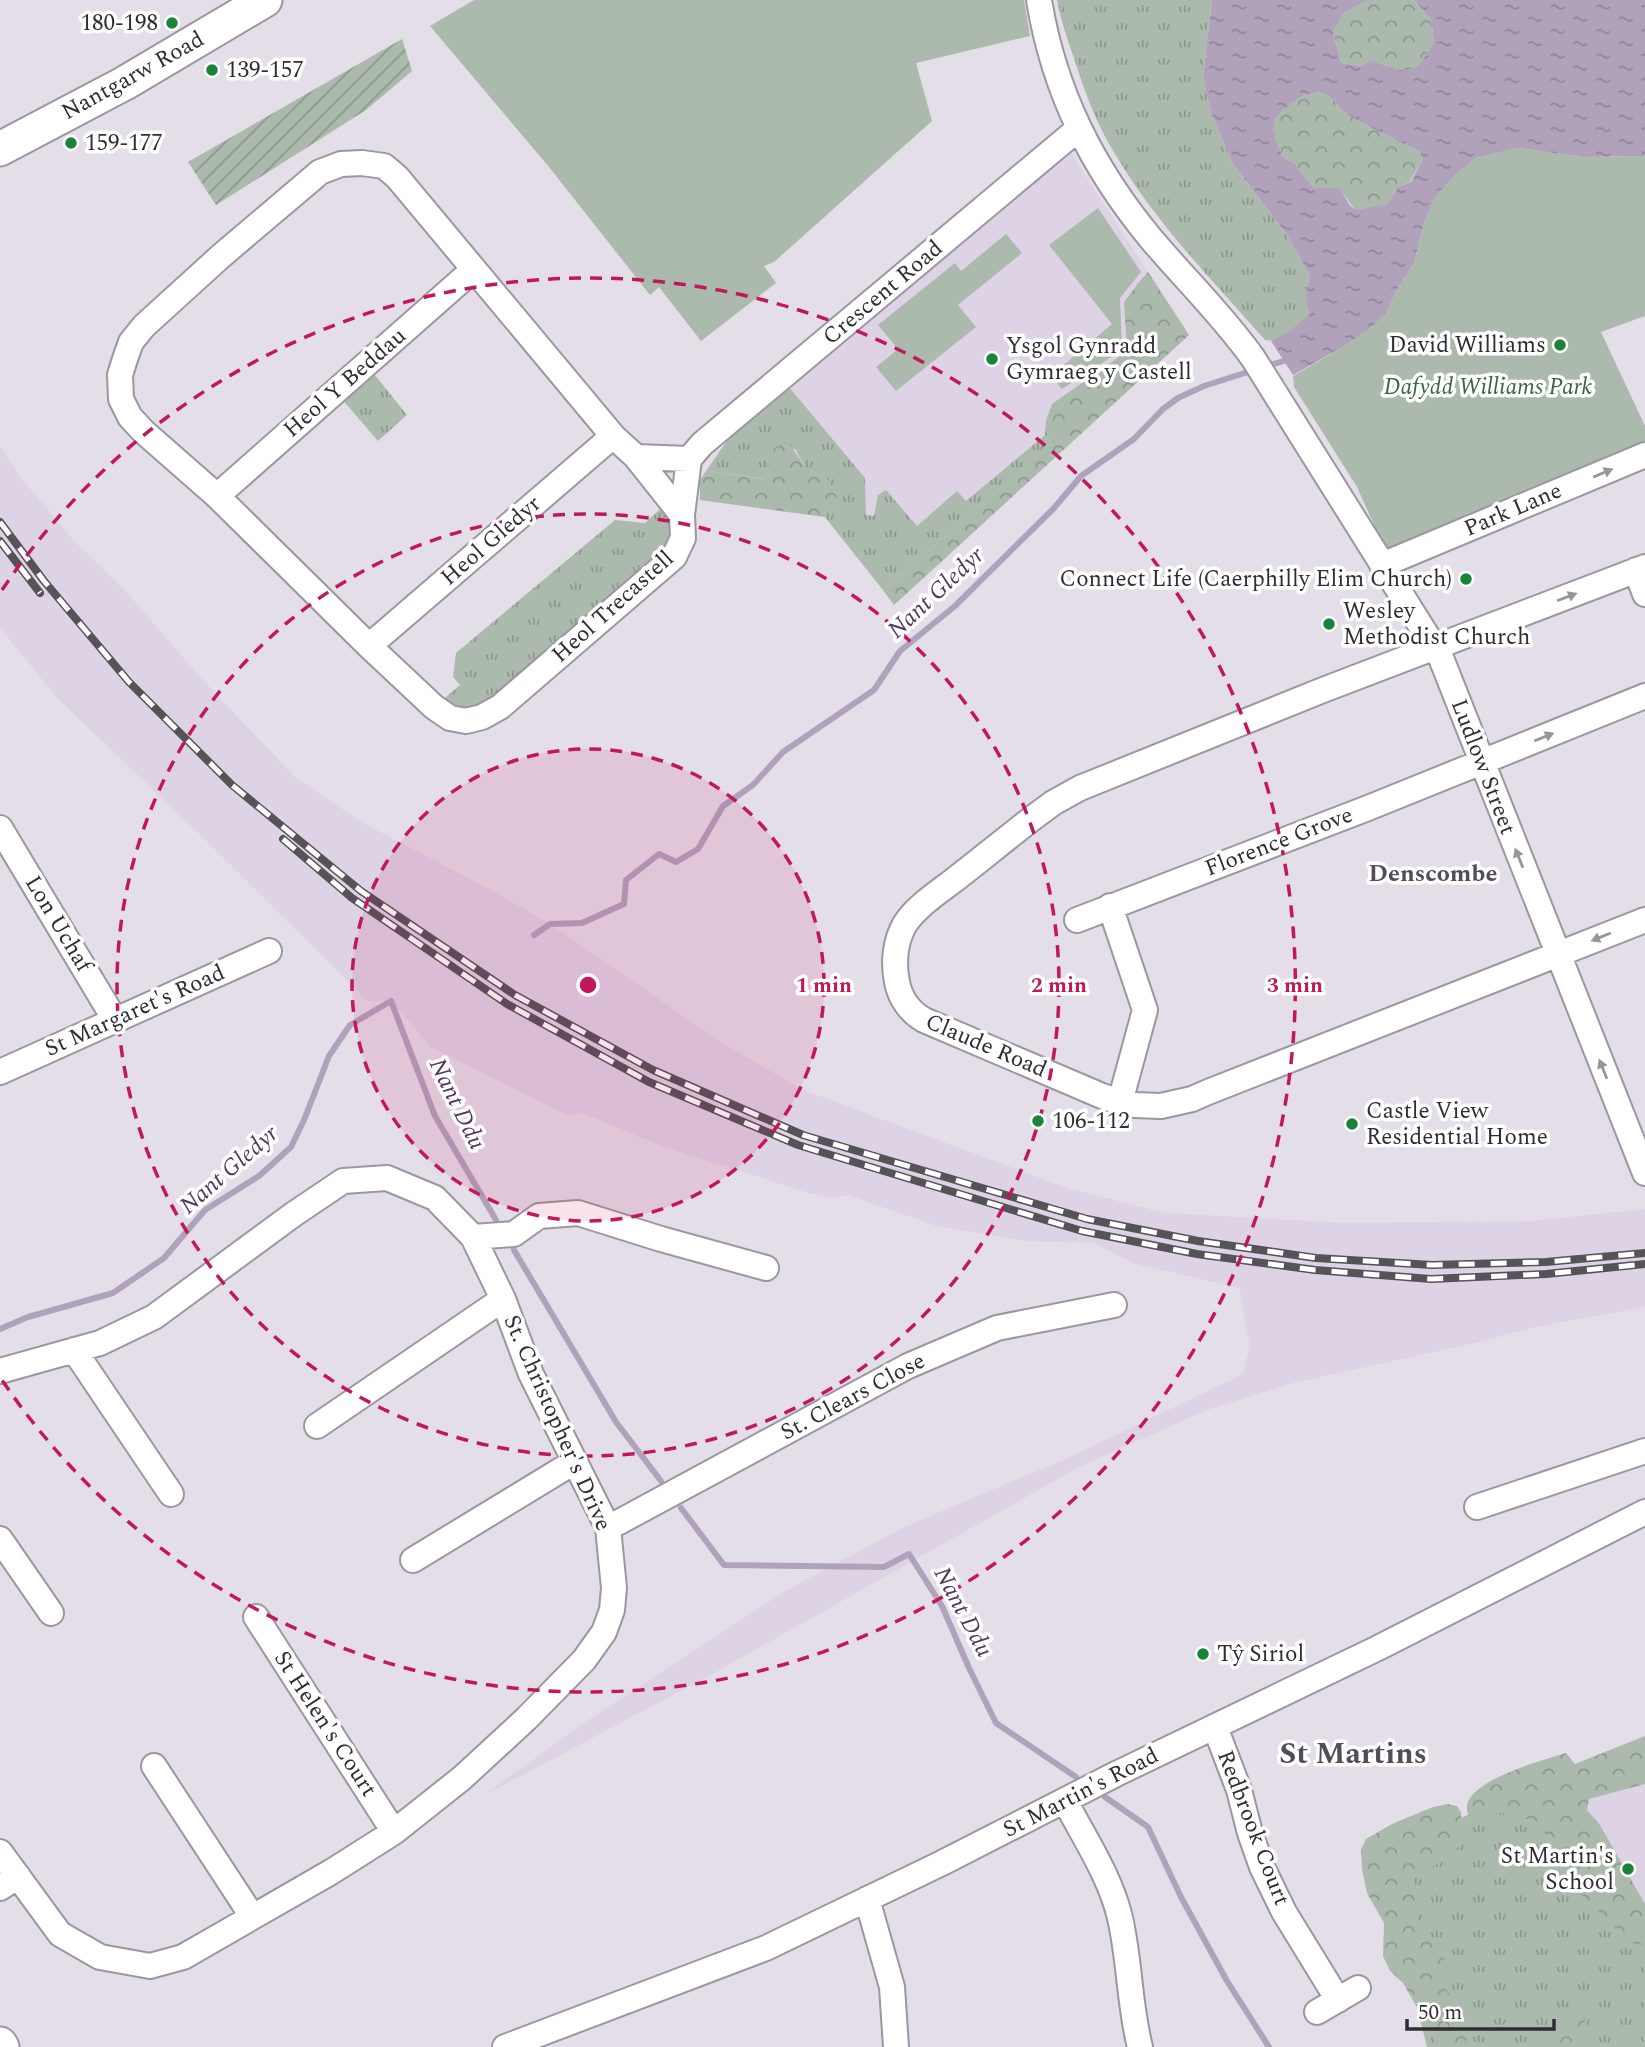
<svg xmlns="http://www.w3.org/2000/svg" width="1645" height="2047" viewBox="0 0 1645 2047" font-family="Spectral,serif">
<style>
.built{fill:#ddd3e5}
.grass{fill:url(#grass-tufts)}
.forest{fill:url(#forest-crowns)}
.park{fill:#abbaac}
.garden{fill:url(#garden-furrows)}
.water{fill:url(#water-ripples);fill-rule:evenodd}
.lines{fill:none;stroke-linecap:round;stroke-linejoin:round}
.stream{stroke:#b1a2bc;stroke-width:6}
.street-casing{stroke:#9b96a0;stroke-width:28}
.secondary-casing{stroke:#9b96a0;stroke-width:37}
.street{stroke:#fff;stroke-width:24}
.secondary{stroke:#fff;stroke-width:33}
.rail-casing{stroke:#555258;stroke-width:8}
.rail{stroke:#fff;stroke-width:5;stroke-dasharray:16;stroke-linecap:butt}
.oneway{fill:#989698}
.ring{fill:none;stroke:#c2185b;stroke-width:3.5;stroke-dasharray:12 9}
.poi-dot{fill:#1b843a;stroke:#fff;stroke-width:2.5}
.labels{text-anchor:middle;dominant-baseline:central;stroke-width:7;stroke-linejoin:round;paint-order:stroke}
.poi-label{font-size:23px;fill:#302d32;stroke:#fff;text-anchor:start}
.street-label{font-size:23px;fill:#302d32;stroke:#fff}
.park-label{font-size:23px;font-style:italic;fill:#3b6341;stroke:#fff}
.water-label{font-size:24px;font-style:italic;fill:#503860;stroke:#fff}
.neighbourhood-label{font-size:24px;font-weight:bold;fill:#524d56;stroke:#fff}
.district-label{font-size:30px;font-weight:bold;fill:#524d56;stroke:#fff}
.centre{fill:#c2185b;stroke:#fff;stroke-width:3.5}
.ring-label{font-size:21px;text-anchor:middle;font-weight:bold;fill:#c2185b;stroke:#fff;stroke-width:7;stroke-linejoin:round;paint-order:stroke}
</style>
<defs>
<pattern id="grass-tufts" width="24" height="20" patternUnits="userSpaceOnUse" patternTransform="scale(1.75)"><rect width="24" height="20" fill="#abbaac"/><path d="M3 7l-1-3M5 7V3M7 7l1-3M15 17l-1-3M17 17v-4M19 17l1-3" fill="none" stroke="#8c988d"/></pattern>
<pattern id="forest-crowns" width="20" height="18" patternUnits="userSpaceOnUse" patternTransform="scale(1.75)"><rect width="20" height="18" fill="#abbaac"/><path d="M2 6a3 3 0 1 1 6 0M12 15a3 3 0 1 1 6 0" fill="none" stroke="#8c988d"/></pattern>
<pattern id="garden-furrows" width="10" height="10" patternUnits="userSpaceOnUse" patternTransform="scale(1.75)"><rect width="10" height="10" fill="#abbaac"/><path d="M-1 1l2-2M0 10L10 0M9 11l2-2" fill="none" stroke="#8c988d"/></pattern>
<pattern id="water-ripples" width="26" height="14" patternUnits="userSpaceOnUse" patternTransform="scale(1.75)"><rect width="26" height="14" fill="#b1a2bc"/><path d="M2 4q2-2 4 0t4 0M15 11q2-2 4 0t4 0" fill="none" stroke="#908499"/></pattern>
</defs>
<rect width="100%" height="100%" fill="#e4dee9"/>
<path class="built" d="M1071,153L1189,335L894,605L825,517L700,500V480L731,435Z
M0,446L21,478L74,541L123,588L201,678L294,776L363,823L491,890L550,924L719,1041L801,1089L1067,1188L1165,1213L1348,1223L1531,1221L1645,1209V1307L1541,1326L1466,1345L1293,1383L1207,1410L1081,1466L709,1676L481,1797L587,1721L785,1591L904,1527L1068,1458L1243,1374L1250,1346L1239,1288L1132,1263L1094,1243L1024,1241L933,1225L848,1195L832,1198L809,1193L664,1147L580,1112L569,1116L431,1047L391,1001H368L189,824L58,699L0,628Z
M1645,1736V1927L1576,1812L1575,1764Z"/>
<path class="grass" d="M1057,0H1212L1203,78L1211,113L1233,164L1287,235L1310,276L1305,295L1309,314C1299,324 1280,344 1265,340C1212,280 1156,223 1115,154C1097,125 1085,93 1075,61C1068,41 1061,21 1057,0Z
M366,364L407,415L378,441L335,391Z
M789,387L865,478L866,515L874,516L878,495L886,490L917,526L957,491L966,501L1045,435L1052,443L883,590L825,517L837,497L827,479L806,468L795,449L774,448L765,479L706,471L731,435Z
M670,500L683,538L482,717L434,707L460,685L453,677L456,653L615,520L645,523Z
M1575,1764L1576,1812L1645,1927V2047H1427L1403,1951L1372,1878L1461,1818Z"/>
<path class="forest" d="M1368,0H1411L1415,1L1431,19L1434,42C1429,49 1426,55 1421,62C1410,79 1386,65 1372,60L1361,66L1341,63L1333,32L1344,13Z
M1315,92L1325,94L1335,101L1342,111L1362,123L1420,152L1423,158L1410,182L1398,187L1387,204L1355,210L1340,189L1314,188L1295,164L1283,157L1273,133L1276,118L1284,109L1304,95Z
M1148,272L1189,335L894,605L883,590L1052,443L1045,435L1046,421L1052,404L1127,351L1124,302L1139,282Z
M788,442L806,468L827,479L837,497L825,517L700,500V480L706,471L764,479L774,448Z
M1645,1736V1784L1589,1799L1587,1810L1600,1825L1645,1904V1944L1636,1945L1625,1938L1568,1881L1546,1835L1534,1822L1518,1815L1500,1813L1482,1821L1473,1822C1441,1786 1544,1760 1566,1753L1575,1764Z
M1448,1804L1457,1806L1461,1812L1462,1825L1461,1843L1457,1850L1415,1878L1413,1889L1420,1900L1418,1922L1447,1963L1444,1980L1447,1991L1463,2015L1467,2047H1441L1438,2044L1403,1983L1390,1971L1383,1956L1384,1923L1367,1893L1362,1869L1361,1850L1366,1839L1392,1824L1433,1807Z
M1578,2010L1584,2018L1588,2047H1549L1556,2024L1569,2011Z"/>
<path class="park" d="M474,0H1024L1030,36L916,63L932,121L774,262L764,266L776,283L701,341L659,287L650,295L549,167L430,26Z
M1518,148L1582,157L1645,156V316L1601,332L1645,426V456L1392,565L1357,487L1294,387L1293,376L1346,345L1372,327L1387,313L1397,289L1414,264L1422,230L1435,197L1457,173L1476,158Z
M1098,208L1141,272L1120,298L1122,350L1062,389L1051,376L1112,324L1049,245Z
M1006,234L1022,253L958,305L976,327L896,391L876,367L898,349L878,325L955,263L961,271Z"/>
<path class="garden" d="M402,39L412,71L366,110L216,205L188,162Z"/>
<path class="water" d="M1212,0H1368L1344,13L1333,32L1341,63L1361,66L1372,60C1386,65 1410,79 1421,62C1426,55 1429,49 1434,42L1431,19L1415,1L1411,0H1645V156L1582,157L1518,148L1476,158L1457,173L1435,197L1422,230L1414,264L1397,289L1387,313L1372,327L1346,345L1293,375L1271,341L1290,331L1309,314L1305,295L1310,276L1287,235L1233,164L1211,113L1203,78ZM1316,92L1325,94L1335,101L1342,111L1362,123L1420,152L1423,158L1411,182L1398,187L1387,204L1355,210L1349,204L1340,188H1314L1295,164L1283,157L1273,133L1276,118L1284,109L1304,95Z"/>
<g class="lines">
<path class="stream" d="M1264,367L1290,359
M534,935L550,924L582,923L624,904L626,880L659,854L676,862L698,849L723,806L753,785L783,752L874,690L900,651L955,606L1054,508L1081,476L1134,439L1163,409L1178,398L1204,386L1254,370
M514,1250L616,1422L661,1481
M0,1329L28,1317L113,1293L164,1258L205,1210L259,1176L291,1147L304,1120L329,1056L350,1025L391,1001L435,1116L496,1220
M681,1508L724,1565L884,1567L909,1554L942,1606L969,1668L996,1723L1076,1777
M1105,1797L1148,1827L1181,1897L1227,1981L1269,2047"/>
<g class="street-casing">
<path id="street" d="M1039,0C1054,92 1093,169 1152,240C1186,280 1223,316 1253,358L1441,658L1645,1173
M362,163L384,166L397,177L613,436L636,457L689,459L682,515L683,538L674,557L500,707L482,717L466,721L450,718L434,707L369,646L217,496L144,432L130,417L121,399L120,375L125,359L131,342L144,326L221,256L320,172L341,164Z
M636,457L682,515
M689,459L702,444L1078,129
M217,496L473,270
M1382,565L1645,455
M1645,567L1323,690L1080,788L1053,803L1034,817C1007,838 980,860 953,881C937,893 916,907 905,924C895,941 893,963 897,982C900,998 910,1012 924,1020L1102,1096L1120,1102L1135,1105L1161,1106L1192,1099L1208,1092L1645,920
M1636,570L1645,594
M369,646L613,436
M0,828L115,1020
M1110,906L1145,1010L1120,1102
M1077,920L1368,808L1645,696
M0,1072L269,951
M473,1237L514,1234L539,1216L578,1213L661,1239L766,1268
M74,1350L171,1494
M0,1371L100,1343L154,1317L294,1214L343,1181L387,1178L435,1198L473,1237L503,1299L531,1374L608,1528L614,1588L612,1610L604,1632L584,1660L526,1719L462,1778L394,1832L331,1872L183,1957L150,1966L100,1957L60,1934L0,1852
M317,1426L503,1299
M1477,1507L1645,1451
M608,1528L908,1366L997,1328L1114,1305
M0,1539L51,1613
M413,1560L574,1462
M256,1617L394,1832
M1215,1727L1239,1790L1250,1833L1262,1867L1284,1912L1338,2000
M154,1766L252,1916
M1065,1801C1084,1837 1111,1878 1120,1918C1130,1961 1129,2004 1140,2047
M0,1888L18,1876
M867,1899L892,1987L896,2047
M1317,2012L1358,1988
M505,2047L766,1948L942,1863L1118,1773L1378,1648L1645,1512"/>
</g>
<g class="secondary-casing">
<path id="secondary" d="M0,149L125,83L265,0
M0,2044L2,2047"/>
</g>
<use href="#street" class="street"/>
<use href="#secondary" class="secondary"/>
<g class="rail-casing">
<path id="rail" d="M0,522L44,581L129,682L232,785L361,891L515,995L653,1070L803,1135L1087,1219L1198,1241L1316,1258L1432,1265L1546,1262L1645,1253
M0,541L40,593
M283,839L352,898L507,1004L649,1082L798,1145L1082,1231L1197,1254L1315,1270L1431,1279L1546,1274L1645,1264"/>
</g>
<use href="#rail" class="rail"/>
</g>
<defs><path id="oneway-solid" d="M-6-.8H1V-3.2L6.5 0L1 3.2V.8H-6Z" transform="scale(1.75)"/></defs>
<g class="oneway">
<use href="#oneway-solid" transform="translate(1603 473) rotate(-23)"/>
<use href="#oneway-solid" transform="translate(1567 597) rotate(-21)"/>
<use href="#oneway-solid" transform="translate(1544 737) rotate(-22)"/>
<use href="#oneway-solid" transform="translate(1519 858) rotate(-112)"/>
<use href="#oneway-solid" transform="translate(1601 937) rotate(158)"/>
<use href="#oneway-solid" transform="translate(1603 1069) rotate(-112)"/>
</g>
<circle cx="588" cy="985" r="236" fill="#c2185b" fill-opacity=".12"/>
<g class="ring">
<circle cx="588" cy="985" r="236"/>
<circle cx="588" cy="985" r="471"/>
<path d="M2 590A707 707 0 1 1 2 1380"/>
</g>
<g class="poi-dot">
<circle cx="172" cy="23" r="7"/>
<circle cx="212" cy="70" r="7"/>
<circle cx="71" cy="143" r="7"/>
<circle cx="1560" cy="345" r="7"/>
<circle cx="992" cy="359" r="7"/>
<circle cx="1466" cy="579" r="7"/>
<circle cx="1329" cy="624" r="7"/>
<circle cx="1038" cy="1121" r="7"/>
<circle cx="1352" cy="1124" r="7"/>
<circle cx="1203" cy="1654" r="7"/>
<circle cx="1628" cy="1869" r="7"/>
</g>
<g class="labels">
<g class="poi-label">
<text x="158" y="23" text-anchor="end">180-198</text>
<text x="226" y="70">139-157</text>
<text x="85" y="143">159-177</text>
<text x="1546" y="345" text-anchor="end">David Williams</text>
<text x="1006" y="346">Ysgol Gynradd<tspan x="1006" dy="26">Gymraeg y Castell</tspan></text>
<text x="1452" y="579" text-anchor="end">Connect Life (Caerphilly Elim Church)</text>
<text x="1343" y="611">Wesley<tspan x="1343" dy="26">Methodist Church</tspan></text>
<text x="1366" y="1111">Castle View<tspan x="1366" dy="26">Residential Home</tspan></text>
<text x="1052" y="1121">106-112</text>
<text x="1217" y="1654">Tŷ Siriol</text>
<text x="1614" y="1856" text-anchor="end">St Martin's<tspan x="1614" dy="26">School</tspan></text>
</g>
<g class="street-label">
<text transform="translate(133 76) rotate(-29)">Nantgarw Road</text>
<text transform="translate(883 293) rotate(-40)">Crescent Road</text>
<text transform="translate(345 383) rotate(-41)">Heol Y Beddau</text>
<text transform="translate(1513 510) rotate(-23)">Park Lane</text>
<text transform="translate(491 541) rotate(-41)">Heol Gledyr</text>
<text transform="translate(613 607) rotate(-42)">Heol Trecastell</text>
<text transform="translate(1483 767) rotate(69)">Ludlow Street</text>
<text transform="translate(1279 842) rotate(-21)">Florence Grove</text>
<text transform="translate(58 924) rotate(59)">Lon Uchaf</text>
<text transform="translate(135 1011) rotate(-24)">St Margaret's Road</text>
<text transform="translate(986 1046) rotate(23)">Claude Road</text>
<text transform="translate(853 1397) rotate(-28)">St. Clears Close</text>
<text transform="translate(557 1423) rotate(66)">St. Christopher's Drive</text>
<text transform="translate(325 1724) rotate(57)">St Helen's Court</text>
<text transform="translate(1081 1793) rotate(-27)">St Martin's Road</text>
<text transform="translate(1253 1828) rotate(69)">Redbrook Court</text>
</g>
<g class="park-label">
<text x="1488" y="387">Dafydd Williams Park</text>
</g>
<g class="water-label">
<text transform="translate(936 593) rotate(-43)">Nant Gledyr</text>
<text transform="translate(457 1104) rotate(64)">Nant Ddu</text>
<text transform="translate(229 1170) rotate(-41)">Nant Gledyr</text>
<text transform="translate(963 1612) rotate(62)">Nant Ddu</text>
</g>
<g class="neighbourhood-label">
<text x="1433" y="874">Denscombe</text>
</g>
<g class="district-label">
<text x="1353" y="1754">St Martins</text>
</g>
</g>
<circle cx="588" cy="985" r="10" class="centre"/>
<g class="ring-label">
<text x="824" y="992">1 min</text>
<text x="1059" y="992">2 min</text>
<text x="1295" y="992">3 min</text>
</g>
<path d="M1407 2019v10h147v-10" fill="none" stroke="#302d32" stroke-width="3.5"/>
<text x="1418" y="2019" font-size="21" fill="#302d32" stroke="#ffffff" stroke-width="5" paint-order="stroke">50 m</text>
</svg>
